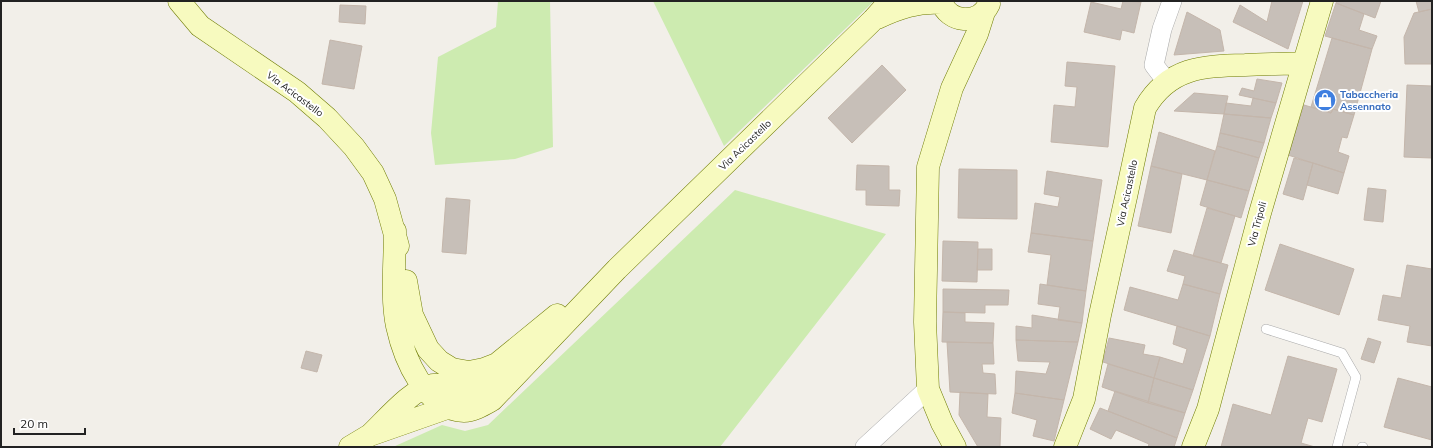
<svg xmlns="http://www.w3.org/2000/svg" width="1433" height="448" viewBox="0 0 1433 448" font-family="Mulish,sans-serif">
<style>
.grass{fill:#cdebb0}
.building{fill:#c7bfb8;stroke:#c4b6ab}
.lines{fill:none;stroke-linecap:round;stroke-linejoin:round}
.lane-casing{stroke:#a9a9a9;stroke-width:10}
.street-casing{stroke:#a9a9a9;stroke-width:20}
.secondary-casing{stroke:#707d05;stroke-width:23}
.lane{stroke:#fff;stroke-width:9}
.street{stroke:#fff;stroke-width:19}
.secondary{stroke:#f7fabf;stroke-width:22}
.labels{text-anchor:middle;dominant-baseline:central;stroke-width:4;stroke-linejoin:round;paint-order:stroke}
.street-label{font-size:10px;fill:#222;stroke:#fff}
.shop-label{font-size:10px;font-weight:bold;fill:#366cbe;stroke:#fff;text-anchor:start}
</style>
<rect width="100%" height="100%" fill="#f2efe9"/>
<path class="grass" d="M498,1H550L553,147L515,159L435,165L431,133L438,57L496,27Z
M653,1H874L724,146Z
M735,190L886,234L720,447H393L442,425L465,431L488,425Z"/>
<path class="building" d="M1123,1L1141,2L1134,33L1122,30L1120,40L1084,32L1091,2L1121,9Z
M1272,1H1303L1288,49L1233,22L1240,5L1267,22Z
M1337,1H1381L1375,18L1336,3Z
M1416,1H1432V9L1419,12Z
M1336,3L1364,14L1359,30L1377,36L1372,49L1325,36Z
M340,5L366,6L365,24L339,22Z
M1432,9V64H1405L1404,37L1414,13Z
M1187,12L1220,30L1224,51L1174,55Z
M1332,38L1372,49L1354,115L1333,109L1331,113L1311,107Z
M330,40L362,46L354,89L322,84Z
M1067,62L1115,66L1108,147L1051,142L1054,105L1075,107L1077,87L1065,86Z
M882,65L906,90L852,143L828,118Z
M1257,79L1282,83L1276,103L1239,95L1242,88L1254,91Z
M1407,85L1432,86V158L1404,157Z
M1194,93L1228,96L1224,114L1174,111Z
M1253,98L1276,103L1271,118L1224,114L1226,103L1251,106Z
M1304,105L1331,113L1333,109L1354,115L1347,138L1342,137L1338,152L1349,156L1344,173L1288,155Z
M1224,114L1271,118L1264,143L1220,133Z
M1159,132L1215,151L1207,180L1151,166Z
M1220,133L1264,143L1259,158L1217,146Z
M1217,146L1259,158L1249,191L1207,180Z
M1294,158L1313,163L1303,200L1283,194Z
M1313,163L1344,173L1338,194L1307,185Z
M857,165L889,166V190H900L899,206L866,205V190H856Z
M1151,166L1182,174L1171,233L1138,226Z
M959,169L1017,170V219L958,218Z
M1047,171L1102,180L1093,241L1031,233L1035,203L1058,207L1060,197L1044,194Z
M1207,180L1249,191L1241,218L1200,205Z
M1368,188L1386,190L1383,222L1364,220Z
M446,198L470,200L466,254L442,252Z
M1207,208L1235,216L1221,263L1193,256Z
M1031,233L1093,241L1086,291L1047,285L1051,255L1028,252Z
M943,241L978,242L977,282L942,281Z
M1280,244L1354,269L1339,315L1265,290Z
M978,249H992V270H977Z
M1174,250L1228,265L1220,294L1183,284L1185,276L1167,271Z
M1407,265L1432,269V346L1407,342L1410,326L1378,320L1383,295L1401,298Z
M1040,284L1086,291L1082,323L1058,320L1060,307L1038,304Z
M1183,284L1220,294L1210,336L1124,310L1130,287L1178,300Z
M943,289L1009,290L1008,305H985V313L943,312Z
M943,312L965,313V322L994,323L993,343L942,342Z
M1032,315L1082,323L1078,342L1016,340V326L1032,328Z
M1177,326L1210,336L1193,390L1154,378L1160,357L1183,364L1187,349L1173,344Z
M1109,338L1145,345L1143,354L1160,357L1154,378L1103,362Z
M1368,338L1381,342L1374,363L1361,359Z
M1016,340L1078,342L1064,400L1015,393L1016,371L1046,374L1050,362L1018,361Z
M947,342L993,343L994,364H982L983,373L995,374L996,394L950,392Z
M306,351L322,355L317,372L301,368Z
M1288,356L1337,369L1322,422L1308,418L1301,443L1315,447H1221L1233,404L1271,415Z
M1108,364L1154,378L1148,403L1102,387Z
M1154,378L1193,390L1185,413L1148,403Z
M1398,378L1432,387V440L1384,427Z
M1115,391L1185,413L1177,438L1108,411Z
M960,392L988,394L987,417L1001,418L1000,447H978L959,415Z
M1015,393L1064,400L1054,441L1033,436L1037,420L1012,413Z
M1100,408L1177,438L1174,447H1148L1149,444L1116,430L1111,439L1090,429Z"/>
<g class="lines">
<g class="lane-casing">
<path id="lane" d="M1266,329L1342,353L1356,377L1337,447
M1362,447H1363"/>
</g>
<g class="street-casing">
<path id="street" d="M1167,82L1154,65L1162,29L1172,1
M865,447L928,389"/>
</g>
<g class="secondary-casing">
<path id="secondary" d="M179,1L200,26L297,92L327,118L354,147L373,173L385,199L398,246
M941,1C948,23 979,26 989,4
M877,18C898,8 918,1 942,3
M395,231C395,260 391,298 397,326C404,358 425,410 464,411C473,411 483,405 492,400L617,269L873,20L890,1
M406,281L412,315L428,349L439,361L452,369L469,372L484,369L497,364L557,315
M370,435C385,421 413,388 432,385C443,383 453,388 463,389C479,391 495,380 507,370
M350,447L370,435L447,408
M955,447L942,423L928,389L925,322L928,167L952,88L977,34L984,12
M1065,447L1084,399L1100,315L1126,197L1145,108C1169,67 1203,66 1245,65C1265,64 1284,64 1304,63
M1193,447L1208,409L1260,213L1322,1"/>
</g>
<use href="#lane" class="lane"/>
<use href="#street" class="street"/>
<use href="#secondary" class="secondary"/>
</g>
<defs>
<g id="shop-disc" transform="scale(1.15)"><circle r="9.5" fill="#3f7fe0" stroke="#fff"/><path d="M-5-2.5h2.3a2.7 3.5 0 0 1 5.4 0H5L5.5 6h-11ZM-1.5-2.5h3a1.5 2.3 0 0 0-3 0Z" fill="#fff"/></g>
</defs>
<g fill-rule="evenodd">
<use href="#shop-disc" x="1325" y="100"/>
</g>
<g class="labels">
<g class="street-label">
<text transform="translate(295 94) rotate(37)">Via Acicastello</text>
<text transform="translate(745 145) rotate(-44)">Via Acicastello</text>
<text transform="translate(1127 193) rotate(-78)">Via Acicastello</text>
<text transform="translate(1257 224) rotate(-75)">Via Tripoli</text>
</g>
<g class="shop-label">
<text x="1340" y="94">Tabaccheria<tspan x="1340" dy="12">Assennato</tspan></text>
</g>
</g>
<rect width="1433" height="448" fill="none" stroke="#222222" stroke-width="4"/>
<path d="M14 428v6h71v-6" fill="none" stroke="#222222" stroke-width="2"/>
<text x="20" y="428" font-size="12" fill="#222222" stroke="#ffffff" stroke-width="3" paint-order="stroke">20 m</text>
</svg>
